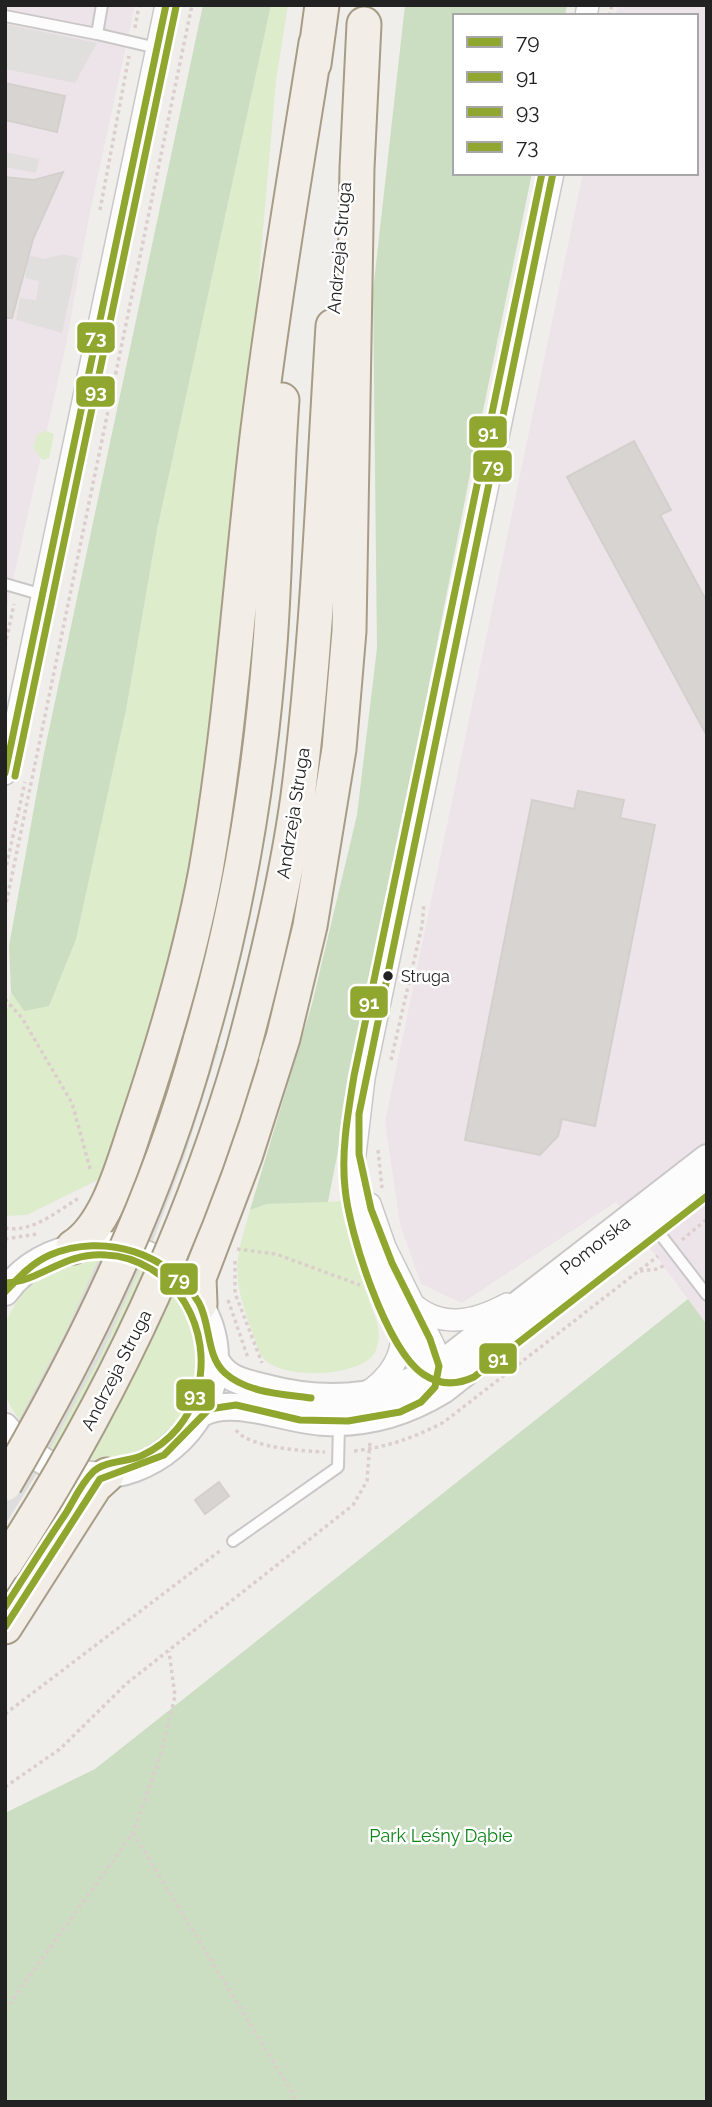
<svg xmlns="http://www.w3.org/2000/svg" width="712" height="2107" viewBox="0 0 712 2107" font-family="Raleway,sans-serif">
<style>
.industrial{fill:#ede4e9}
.grass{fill:#ddeccb}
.forest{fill:#cbdec1}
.parking{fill:#e0dfde}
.pier{fill:#dedddd}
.building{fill:#d7d4d2;stroke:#d3d0cc;stroke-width:2}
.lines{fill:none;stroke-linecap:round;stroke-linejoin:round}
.service-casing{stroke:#c9c8c7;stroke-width:14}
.minor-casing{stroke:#c9c8c7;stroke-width:24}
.tertiary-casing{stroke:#c9c8c7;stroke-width:30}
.primary-casing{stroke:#a79c86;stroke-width:37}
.path{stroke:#dccecd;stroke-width:3.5;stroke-dasharray:3.5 3.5;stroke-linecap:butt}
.service{stroke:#fdfcfc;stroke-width:10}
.minor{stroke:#fdfcfc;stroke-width:21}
.tertiary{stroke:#fdfcfc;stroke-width:26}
.primary{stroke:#f3ede7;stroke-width:33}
.primary-bridge-casing{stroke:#a79c86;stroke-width:37;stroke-linecap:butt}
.primary-bridge{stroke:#f3ede7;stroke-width:33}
.bus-1-casing{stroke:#fff;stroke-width:12}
.bus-2-casing{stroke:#fff;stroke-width:12}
.bus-3-casing{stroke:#fff;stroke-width:12}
.bus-4-casing{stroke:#fff;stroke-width:12}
.bus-1{stroke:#8fa62f;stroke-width:7}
.bus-2{stroke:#8fa62f;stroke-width:7}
.bus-3{stroke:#8fa62f;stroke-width:7}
.bus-4{stroke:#8fa62f;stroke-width:7}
.bus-dot{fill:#222;stroke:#fff;stroke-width:2.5}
.labels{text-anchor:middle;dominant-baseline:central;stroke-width:5;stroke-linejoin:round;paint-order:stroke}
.bus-label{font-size:16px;fill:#222;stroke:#fff;text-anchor:start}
.street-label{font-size:18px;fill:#222;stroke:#fff}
.park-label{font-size:18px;fill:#0c8416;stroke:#fff}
.line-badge{stroke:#fff;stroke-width:2.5}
.badge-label{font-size:19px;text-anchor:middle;font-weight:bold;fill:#fff}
</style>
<rect width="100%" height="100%" fill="#f0eeeb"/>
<path class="industrial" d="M5,5H135L89,217L66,345L5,616Z
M618,5H707V1325L616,1202L462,1303L421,1284L400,1224L385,1122L583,173H696V16H615Z"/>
<path class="grass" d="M271,5H288L276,81L250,380L208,778L175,953L124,1123L100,1179L27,1215L7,1216L5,1019L11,992L24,1011L127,705L157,530Z
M46,431L54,434L49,458L43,460L33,448L37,435Z
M349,1201L378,1291L372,1294L369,1300C375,1317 384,1333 375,1352C362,1378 280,1380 263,1358C257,1351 255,1338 251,1329C232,1275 234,1264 250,1210L267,1204Z
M-1 1359a101 101 0 1 1 202 0a101 101 0 1 1-202 0Z"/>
<path class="forest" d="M203,5H271L157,530L127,705L76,939L49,1006L24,1011L11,992L9,946L43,758Z
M405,5H567L565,16H455V173H532L471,469L328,1202L267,1204L250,1210L312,1004L357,815L377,648L373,291Z
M688,1299L707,1325V2102H5V1813L95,1769Z"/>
<path class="parking" d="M5,24L97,43L75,83L5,69Z
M5,152L39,159L36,173L5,167Z
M63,254L78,258L62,333L16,320L20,298L36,300L39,281L25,278L29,255L44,259Z"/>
<path class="pier" d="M179,1035L219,1047L183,1161L154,1238L102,1353L37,1473L5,1525V1446L67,1329L118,1215Z"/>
<path class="building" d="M5,83L65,96L57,132L5,120Z
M63,172L33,239L12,318H5V177L34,180Z
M634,441L671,510L660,515L707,602V736L567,477Z
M578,791L624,800L620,818L655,825L595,1126L562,1119L558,1136L540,1155L465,1140L532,800L574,809Z
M219,1482L229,1496L205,1514L195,1500Z"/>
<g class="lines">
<g class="service-casing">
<path id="service" d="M102,5L97,34L157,48
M5,16L97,34
M5,584L43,595
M653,1225L707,1295
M233,1541L338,1467L339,1424"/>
</g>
<g class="minor-casing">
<path id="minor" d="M586,16L588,5
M5,774L166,5
M370,1204L385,1247L434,1346L439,1359V1377
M411,1302C441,1330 475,1321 507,1304
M444,1372L425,1364L413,1349L379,1278L362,1227L354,1163L364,1078L553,173
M364,1394C388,1380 407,1354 400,1325"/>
</g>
<g class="tertiary-casing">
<path id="tertiary" d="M5,1292C29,1259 67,1244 107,1245C134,1245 164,1260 182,1280C290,1398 107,1556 5,1427
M214,1356C222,1378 241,1382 262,1387C325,1404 389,1402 444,1362L707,1158
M200,1414C232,1394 288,1421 325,1422C368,1424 407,1412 443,1390L707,1183"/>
</g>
<g class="primary-casing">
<path id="primary" d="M314,64L322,5
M200,1041C238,912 260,778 270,644C276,563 276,481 282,400
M242,1054C265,969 286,883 298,796C318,640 323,482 333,326
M73,1247C108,1225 124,1161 137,1123C165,1040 190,956 206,870C231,727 240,581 257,437C273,305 295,174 316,43
M200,1304L199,1278L245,1157L283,1038L310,926L339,749L349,631L357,168L364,24
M5,1627L95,1486L107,1475"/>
</g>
<path class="path" d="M609,16L612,5
M135,28L139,5
M100,210L129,56
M5,646L14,604
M5,872L25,782
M5,909L192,5
M5,973V976
M5,999L22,1018L72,1103L91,1172
M391,1060L422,926L424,903
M378,1150L382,1188
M5,1228C33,1233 57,1211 79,1198
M5,1239L37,1234
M682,1240L707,1219
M237,1249L276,1254L360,1285
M235,1261V1293L262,1363
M640,1271L658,1269L666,1264
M228,1300L248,1358
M236,1430C249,1448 304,1451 325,1452
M354,1451C387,1447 414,1438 444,1422L658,1256
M5,1714L221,1550
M5,1787L60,1749L126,1684L353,1505L367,1481L370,1441
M133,1833L298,2102
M5,2010L133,1833L161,1754L175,1696L169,1651"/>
<use href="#service" class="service"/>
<use href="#minor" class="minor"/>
<use href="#tertiary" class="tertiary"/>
<use href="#primary" class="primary"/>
<g class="primary-bridge-casing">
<path id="primary-bridge" d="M5,1484C86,1345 158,1197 200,1041
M5,1564C108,1406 189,1235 242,1054"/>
</g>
<use href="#primary-bridge" class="primary-bridge"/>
<g class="bus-1-casing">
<path id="bus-1" d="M5,1292C19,1277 32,1263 50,1255C104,1232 170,1253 199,1303C211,1325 206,1356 225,1373C247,1393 283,1394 311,1398
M5,1627L100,1479L164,1455L209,1409L236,1405L300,1420L348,1421L400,1412L421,1402L435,1387L439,1366L430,1339L392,1263L371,1209L359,1154V1114L553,173"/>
</g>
<g class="bus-2-casing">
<path id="bus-2" d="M542,173L354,1076C348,1113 341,1150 345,1188C349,1233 386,1349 423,1374C439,1385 457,1385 474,1377L707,1196"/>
</g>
<g class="bus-3-casing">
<path id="bus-3" d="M15,776L176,7
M5,1607C25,1576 45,1544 66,1513C74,1500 81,1484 92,1473C102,1461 127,1462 141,1456C201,1429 217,1357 185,1303C170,1276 137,1256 106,1255C63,1252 42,1281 6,1283"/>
</g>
<g class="bus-4-casing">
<path id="bus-4" d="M5,773L166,5"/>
</g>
<use href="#bus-1" class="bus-1"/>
<use href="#bus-2" class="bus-2"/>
<use href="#bus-3" class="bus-3"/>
<use href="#bus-4" class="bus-4"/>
</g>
<circle class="bus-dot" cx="388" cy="976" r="6"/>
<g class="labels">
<g class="bus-label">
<text x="401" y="976">Struga</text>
</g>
<g class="street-label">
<text transform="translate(339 248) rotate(-85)">Andrzeja Struga</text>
<text transform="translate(293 813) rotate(-81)">Andrzeja Struga</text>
<text transform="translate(595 1245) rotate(-38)">Pomorska</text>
<text transform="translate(116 1370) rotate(-63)">Andrzeja Struga</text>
</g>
<g class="park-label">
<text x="441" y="1835">Park Leśny Dąbie</text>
</g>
</g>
<g class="line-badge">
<rect x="76" y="321" width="40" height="33" rx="7" fill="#8fa62f"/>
<rect x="75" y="375" width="41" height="33" rx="7" fill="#8fa62f"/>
<rect x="468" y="415" width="40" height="34" rx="7" fill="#8fa62f"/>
<rect x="472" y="449" width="41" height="34" rx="7" fill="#8fa62f"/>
<rect x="349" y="985" width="40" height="34" rx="7" fill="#8fa62f"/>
<rect x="159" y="1262" width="40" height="34" rx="7" fill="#8fa62f"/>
<rect x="478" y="1342" width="40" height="33" rx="7" fill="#8fa62f"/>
<rect x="175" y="1378" width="41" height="34" rx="7" fill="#8fa62f"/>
</g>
<g class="badge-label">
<text x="96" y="344">73</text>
<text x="96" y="398">93</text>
<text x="488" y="439">91</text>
<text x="493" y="473">79</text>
<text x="369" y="1009">91</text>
<text x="179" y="1286">79</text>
<text x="498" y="1365">91</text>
<text x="195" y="1402">93</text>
</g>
<rect width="712" height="2107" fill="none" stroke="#222222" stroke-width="14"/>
<rect x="453" y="14" width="245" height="161" fill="#ffffff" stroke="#a7a7a7" stroke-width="2"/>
<rect x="467" y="37" width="35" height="10" fill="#8fa62f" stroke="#a7a7a7" stroke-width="2"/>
<text x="516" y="49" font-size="21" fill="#222222">79</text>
<rect x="467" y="72" width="35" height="10" fill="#8fa62f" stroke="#a7a7a7" stroke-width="2"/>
<text x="516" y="84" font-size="21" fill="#222222">91</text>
<rect x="467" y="107" width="35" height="10" fill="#8fa62f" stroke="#a7a7a7" stroke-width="2"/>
<text x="516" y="119" font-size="21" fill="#222222">93</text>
<rect x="467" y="142" width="35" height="10" fill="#8fa62f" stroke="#a7a7a7" stroke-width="2"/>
<text x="516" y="154" font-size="21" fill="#222222">73</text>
</svg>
